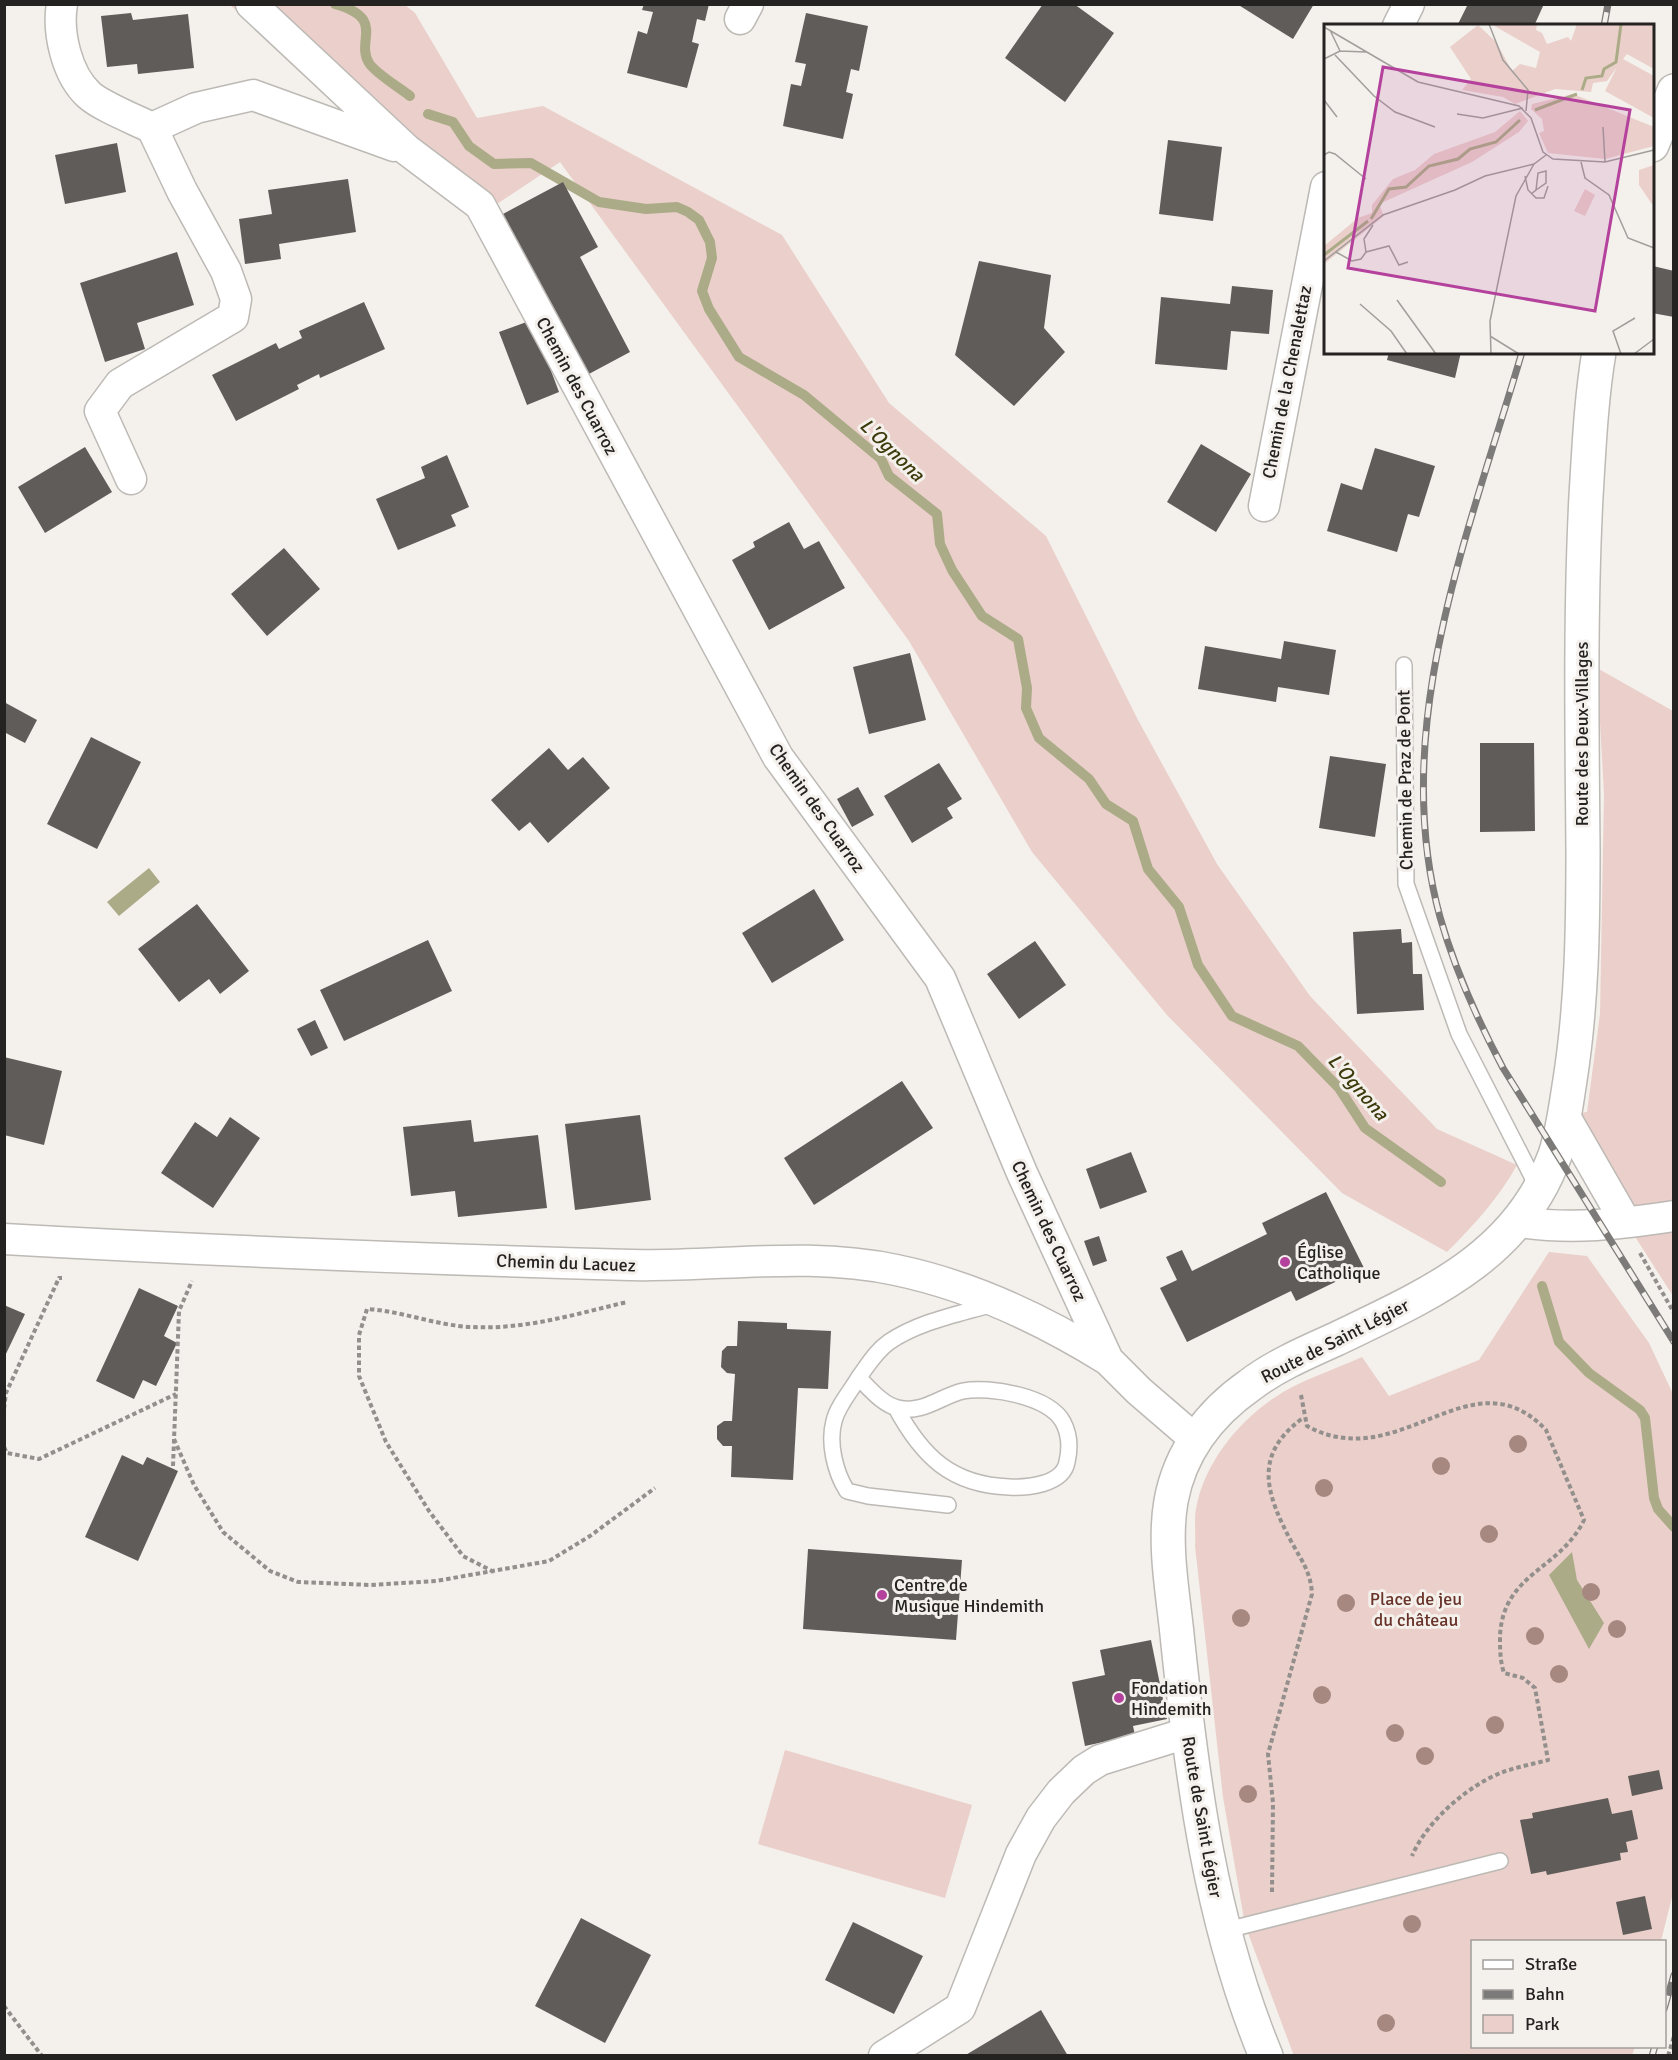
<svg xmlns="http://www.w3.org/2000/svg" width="1678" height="2060" viewBox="0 0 1678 2060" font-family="Signika,sans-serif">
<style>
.green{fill:#eacfca}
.water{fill:#acab88}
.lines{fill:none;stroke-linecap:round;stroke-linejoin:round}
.stream{stroke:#acab88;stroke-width:10}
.building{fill:#605c5a}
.lane-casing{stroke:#bdbab6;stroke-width:18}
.street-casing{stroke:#bdbab6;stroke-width:33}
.secondary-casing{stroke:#bdbab6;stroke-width:36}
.path{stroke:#928f8d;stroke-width:4;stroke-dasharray:4.5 3;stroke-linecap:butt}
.lane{stroke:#fff;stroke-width:15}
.street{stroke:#fff;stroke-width:30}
.secondary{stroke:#fff;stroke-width:33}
.rail-casing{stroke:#7d7b79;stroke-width:7}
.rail{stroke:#f4f0ec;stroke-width:4.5;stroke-dasharray:14;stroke-linecap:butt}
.tree{fill:#a78881}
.poi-dot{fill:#b4429d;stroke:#f4f0ec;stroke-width:2}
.labels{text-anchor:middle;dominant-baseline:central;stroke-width:6;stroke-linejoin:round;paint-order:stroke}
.street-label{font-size:18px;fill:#242322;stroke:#f4f0ec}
.poi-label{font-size:18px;fill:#242322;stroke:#f4f0ec;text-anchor:start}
.park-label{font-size:18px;fill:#683329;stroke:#f4f0ec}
.water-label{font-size:20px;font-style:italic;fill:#3d3a0c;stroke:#f4f0ec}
.inset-river{fill:none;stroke:#acab88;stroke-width:3}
.inset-road{fill:none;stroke:#a19e9b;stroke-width:1.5}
.view{fill:#b4429d;fill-opacity:0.15;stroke:#b4429d;stroke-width:3}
.inset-edge{fill:none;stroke:#242322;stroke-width:3}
</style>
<rect width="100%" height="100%" fill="#f4f0ec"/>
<path class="green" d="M230,5H405L415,13L477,118L543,106L782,235L889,403L1046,536L1138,720L1217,864L1310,996L1437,1129L1517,1165C1498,1199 1474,1225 1447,1252L1342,1193L1167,1015L1032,852L909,641L560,162L473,220Z
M1597,668L1673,711V1296L1625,1221L1564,1115L1587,1112L1600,1014L1604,794Z
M1549,1252L1587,1256L1649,1343L1673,1394V1893L1661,1941L1472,1942V2046L1635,2047L1632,2055L1294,2056L1245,1925L1223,1797L1195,1546C1196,1534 1194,1520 1196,1509C1204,1464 1237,1423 1274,1398C1300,1380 1334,1370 1362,1357L1389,1396L1479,1360Z
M785,1750L972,1805L945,1898L758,1844Z"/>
<path class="water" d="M149,868L160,882L119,916L107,902Z
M1572,1552L1577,1580L1604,1623L1589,1649L1549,1575Z"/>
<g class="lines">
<path class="stream" d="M335,4C387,19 355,40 369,63C375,73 400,88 410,96
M428,114L453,122L469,146L494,164L531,163L599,202L646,209L677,207L688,212L699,220L710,242L712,258L702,291L709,309L739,357L804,395L881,459L889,476L937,514L940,544L952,570L982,616L1018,639L1027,688L1026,708L1039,738L1089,779L1106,804L1133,821L1148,869L1179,907L1198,965L1232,1016L1298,1046L1339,1088L1365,1128L1441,1182
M1542,1286L1559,1342L1589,1373L1640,1410L1645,1418L1654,1498L1658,1509L1674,1527"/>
</g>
<path class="building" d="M644,4H709L705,21L697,19L692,42L699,44L687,88L627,73L638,31L647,34L653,12L642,10Z
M1043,4H1074L1114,33L1065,102L1005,58Z
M1237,4H1314L1293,39Z
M1468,4H1544L1534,26H1462L1458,24Z
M131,13L133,20L188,14L194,68L138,74L137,64L107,67L101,16Z
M806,13L868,26L859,71L851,69L846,92L853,94L843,139L783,126L791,84L801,86L806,64L795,62Z
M1168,140L1222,147L1213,221L1159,214Z
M117,143L126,192L65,204L55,155Z
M348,179L356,232L279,244L281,259L245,264L239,219L272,214L268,190Z
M563,182L598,247L580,257L630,352L587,375L501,215Z
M177,252L194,305L137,323L145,349L105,362L80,283Z
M979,261L1051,275L1044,328L1065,352L1014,406L955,355Z
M1653,266L1674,271V317L1652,313Z
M1232,286L1273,290L1269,334L1231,331L1227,370L1155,364L1161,297L1230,304Z
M364,302L385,349L320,378L319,374L297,385L299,389L236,421L212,375L276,343L279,349L302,338L299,331Z
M532,320L559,392L527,405L499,332Z
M1389,352H1461L1455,378L1387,360Z
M1201,444L1251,474L1216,532L1167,502Z
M85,447L112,492L45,533L18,487Z
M1375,448L1435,466L1419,517L1408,514L1397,552L1327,531L1341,483L1362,490Z
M447,455L469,507L451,515L456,526L398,550L376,499L425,478L421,467Z
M789,522L804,549L819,541L845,588L769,630L732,560L755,547L753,542Z
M284,548L320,589L267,636L231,594Z
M1284,641L1336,650L1329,695L1278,687L1276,702L1198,689L1205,646L1281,659Z
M910,653L926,720L869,734L853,667Z
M4,702L37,720L25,743L4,732Z
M91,737L141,762L97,849L47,824Z
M1480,743H1534L1535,831L1480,832Z
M549,748L568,770L583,757L610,788L548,843L530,822L519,831L491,800Z
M1330,756L1386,764L1375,837L1319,828Z
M939,763L962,799L947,808L953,818L912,843L884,796Z
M858,787L874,815L852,827L837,799Z
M814,889L844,940L772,983L742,933Z
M197,904L249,971L220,994L209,979L179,1002L138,949Z
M1401,929L1402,943L1412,942L1413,974H1422L1424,1010L1357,1014L1353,932Z
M428,940L452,991L344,1041L320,990Z
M1035,941L1066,985L1019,1019L987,974Z
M315,1020L328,1048L311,1056L297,1029Z
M4,1057L62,1071L44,1145L4,1135Z
M902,1081L933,1128L814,1205L784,1158Z
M640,1115L651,1200L575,1210L565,1124Z
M230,1117L260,1138L213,1208L161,1173L195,1122L217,1137Z
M471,1120L474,1142L538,1135L547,1208L458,1217L455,1191L411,1196L403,1127Z
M1131,1152L1147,1192L1100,1209L1086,1169Z
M1326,1192L1364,1268L1296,1301L1291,1291L1187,1342L1160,1288L1177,1280L1166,1257L1182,1250L1192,1271L1267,1234L1262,1223Z
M1099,1236L1107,1261L1093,1266L1084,1241Z
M139,1288L178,1306L164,1336L177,1343L156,1386L143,1380L134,1399L96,1381Z
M4,1305L25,1314L4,1358Z
M738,1321L787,1323V1329L831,1331L828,1389L798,1388L793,1480L731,1477L732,1446H723L717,1439V1426L724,1421H732L735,1374L727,1373L721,1367L722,1351L727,1346H737Z
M122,1455L143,1465L147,1457L178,1471L138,1561L85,1537Z
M808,1549L962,1560L956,1640L803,1629Z
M1151,1640L1167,1719L1133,1726L1135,1735L1085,1746L1072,1682L1105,1675L1100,1650Z
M1659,1770L1663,1789L1632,1796L1628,1776Z
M1608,1798L1612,1814L1632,1810L1638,1839L1626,1842L1628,1852L1620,1853L1621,1860L1547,1875L1546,1871L1531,1874L1520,1820L1533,1818L1532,1813Z
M1645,1896L1652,1929L1623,1935L1616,1902Z
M581,1918L651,1955L605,2043L535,2006Z
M853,1922L923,1956L894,2014L825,1980Z
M1041,2010L1068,2056H964Z"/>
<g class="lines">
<g class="lane-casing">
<path id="lane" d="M1404,665L1406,884L1459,1034L1538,1188
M859,1378C870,1389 883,1405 898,1408C923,1414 941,1396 963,1391C990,1386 1049,1396 1063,1422C1070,1435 1070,1449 1067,1462C1063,1485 1026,1488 1009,1487C951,1485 922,1456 896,1408
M948,1505L868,1496L847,1491C835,1472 828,1443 834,1421C838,1405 851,1391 859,1377C868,1365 876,1351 889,1342C920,1321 960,1314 996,1303
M1223,1931L1500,1861"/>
</g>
<g class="street-casing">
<path id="street" d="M62,4C57,33 67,75 89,95C101,106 136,120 152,128L196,108L253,95L394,146
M251,4L407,150L480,205L778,757L940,978L1022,1173L1108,1360L1139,1391L1196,1440
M740,19L748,4
M1398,26L1409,4
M131,479L100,411L120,384L233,317L236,299L226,271L182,191L152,128
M1264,506L1326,187
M1564,1115L1625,1221
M1520,1222C1571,1230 1622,1224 1674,1216
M4,1239C214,1251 422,1259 631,1265C719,1267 809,1251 896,1270C973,1286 1042,1319 1108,1360
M884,2056L960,2008L1021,1854L1041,1818L1061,1792L1084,1770L1100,1760L1187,1733"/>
</g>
<g class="secondary-casing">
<path id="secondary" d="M1652,145L1674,91
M1266,2056C1211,1923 1193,1786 1178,1644C1174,1599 1163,1547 1171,1501C1180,1452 1210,1413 1250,1385C1275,1366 1305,1353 1334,1340C1425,1296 1518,1258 1555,1155C1563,1131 1566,1105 1570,1080C1582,1003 1583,927 1583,850C1582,732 1580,614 1586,496C1589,448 1591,400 1599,352"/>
</g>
<path class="path" d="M1640,1253L1674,1313
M1301,1395L1307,1426C1400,1477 1471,1351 1546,1430L1584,1520C1560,1570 1503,1573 1500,1636C1500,1649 1500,1661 1504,1673L1523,1678L1535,1688L1548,1760C1533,1764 1517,1767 1503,1772C1468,1785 1426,1822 1412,1856
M4,1409L6,1393L59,1278H62
M174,1439L194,1485L223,1532L270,1571L298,1582L370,1585L436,1581L549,1561L590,1536L655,1488
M4,1447L7,1453L39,1459L176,1394
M173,1466L179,1311L192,1281
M494,1572L463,1556L429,1511L386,1442L359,1376V1335L367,1309C402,1311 438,1326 472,1327C524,1330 576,1314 627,1302
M1272,1892L1273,1803L1268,1754L1312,1594C1311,1573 1302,1561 1292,1543C1266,1494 1252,1455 1303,1418
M4,2006L42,2056
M1668,2056L1674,2036"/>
<use href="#lane" class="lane"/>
<use href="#street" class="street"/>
<use href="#secondary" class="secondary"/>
<g class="rail-casing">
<path id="rail" d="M1604,26L1608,4
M1522,352C1469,533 1388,728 1440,917C1455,970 1477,1019 1503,1068L1674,1342
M1664,2009L1674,1975
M1652,2056L1655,2046"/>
</g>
<use href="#rail" class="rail"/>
</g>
<g class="tree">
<circle cx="1518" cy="1444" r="9"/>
<circle cx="1441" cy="1466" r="9"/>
<circle cx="1324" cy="1488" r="9"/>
<circle cx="1489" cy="1534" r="9"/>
<circle cx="1591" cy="1592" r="9"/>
<circle cx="1346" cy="1603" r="9"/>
<circle cx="1241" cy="1618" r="9"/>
<circle cx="1617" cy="1629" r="9"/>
<circle cx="1535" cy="1636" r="9"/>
<circle cx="1559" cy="1674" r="9"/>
<circle cx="1322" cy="1695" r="9"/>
<circle cx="1495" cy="1725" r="9"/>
<circle cx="1395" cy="1733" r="9"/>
<circle cx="1425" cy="1756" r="9"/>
<circle cx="1248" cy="1794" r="9"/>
<circle cx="1412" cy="1924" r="9"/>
<circle cx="1386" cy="2023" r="9"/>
</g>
<g class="poi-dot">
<circle cx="1285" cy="1262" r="6"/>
<circle cx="882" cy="1595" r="6"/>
<circle cx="1119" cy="1698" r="6"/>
</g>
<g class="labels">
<g class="street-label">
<text transform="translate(1287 382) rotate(-79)">Chemin de la Chenalettaz</text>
<text transform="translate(577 386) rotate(62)">Chemin des Cuarroz</text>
<text transform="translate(1582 734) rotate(-90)">Route des Deux-Villages</text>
<text transform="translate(1405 780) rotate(-91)">Chemin de Praz de Pont</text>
<text transform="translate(817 808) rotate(55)">Chemin des Cuarroz</text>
<text transform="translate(1049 1231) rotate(65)">Chemin des Cuarroz</text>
<text transform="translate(566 1263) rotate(2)">Chemin du Lacuez</text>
<text transform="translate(1335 1341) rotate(-27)">Route de Saint Légier</text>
<text transform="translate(1202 1817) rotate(80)">Route de Saint Légier</text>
</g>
<g class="poi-label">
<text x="1297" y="1252">Église<tspan x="1297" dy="21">Catholique</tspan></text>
<text x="894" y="1585">Centre de<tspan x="894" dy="21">Musique Hindemith</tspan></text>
<text x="1131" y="1688">Fondation<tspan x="1131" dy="21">Hindemith</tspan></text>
</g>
<g class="park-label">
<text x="1416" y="1599">Place de jeu<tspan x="1416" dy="21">du château</tspan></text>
</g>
<g class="water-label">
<text transform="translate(892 450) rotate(44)">L'Ognona</text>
<text transform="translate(1358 1087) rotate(49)">L'Ognona</text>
</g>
</g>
<g transform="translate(1324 24)">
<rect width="330" height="330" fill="#f4f0ec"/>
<path d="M167,0H213L212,6L218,9L223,20L244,13L247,17L253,0H330V45L303,30L299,35L330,52V94L281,67L293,43L283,57L269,59L267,68L231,65L191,80L179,73L138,66L147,55L126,23L154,1L172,18L188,47L196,40L212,44L216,28ZM249,70L330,103V122L281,135L224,129L215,109L220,107L218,95L207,85L208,80ZM196,87L204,97L195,108L148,138L55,180L60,192L0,240V222L34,194L48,189V181L69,155L91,146L110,130L171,108ZM330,141V183L315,161V146ZM261,165L271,171L261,192L250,187Z" fill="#eacfca"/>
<path class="inset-river" d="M258,66L262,54L278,52L280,45L292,38L297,0M211,86L253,70M47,195L65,165L82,163L105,142L134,135L146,125L172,118L196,96M0,231L44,197"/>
<path class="inset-road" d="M165,0L179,36L204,66L202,87M0,3L94,58L195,82L207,94L219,128L229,135L281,138L330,126M6,6L16,27M11,31L50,72L71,88L111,103M0,35L16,27L42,28M0,76L13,93M133,90L159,94L199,84M279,103L281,138M0,131L5,128L11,130L42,155M257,138L261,154L285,171L304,214L330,224M201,152L204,166L212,174H220L224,162M207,170L212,166L214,149L222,147V159L212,166M12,228L28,237L37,235L42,228L40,215L49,201M42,228L65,222L75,241L84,238M0,237L59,191L131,166L161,152L210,140L222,131M73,276L112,330M36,280L67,307L83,330M166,312L195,330M167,330L166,297L192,172L210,140M297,330L289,307L311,294M310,330L330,315"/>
<path class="view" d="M59,43L306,86L271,287L24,244Z"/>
<rect width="330" height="330" class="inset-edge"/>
</g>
<rect width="1678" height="2060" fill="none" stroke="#242322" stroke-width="12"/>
<rect x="1471" y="1940" width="195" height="108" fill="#f4f0ec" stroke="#a19e9b" stroke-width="1.5"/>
<rect x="1483" y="1960" width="30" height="9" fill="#ffffff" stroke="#a19e9b" stroke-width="1.5"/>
<text x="1525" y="1970" font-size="18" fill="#242322">Straße</text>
<rect x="1483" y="1990" width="30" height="9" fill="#7d7b79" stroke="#a19e9b" stroke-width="1.5"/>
<text x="1525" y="2000" font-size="18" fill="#242322">Bahn</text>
<rect x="1483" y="2015" width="30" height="18" fill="#eacfca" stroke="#a19e9b" stroke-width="1.5"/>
<text x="1525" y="2030" font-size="18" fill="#242322">Park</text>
</svg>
